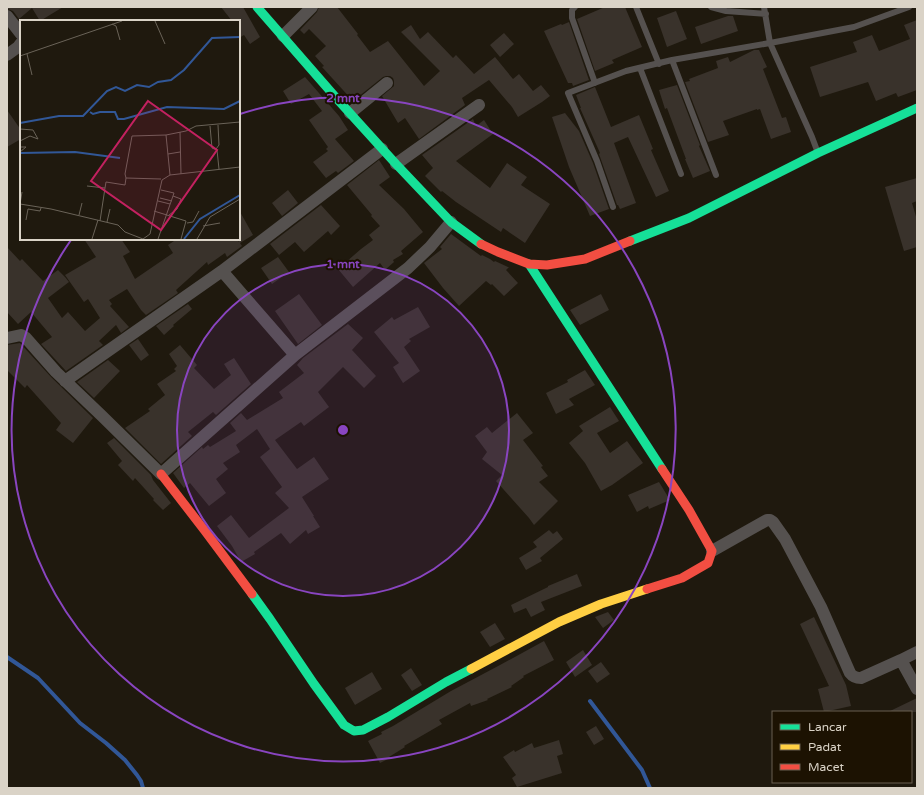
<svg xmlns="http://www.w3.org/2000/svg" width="924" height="795" viewBox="0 0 924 795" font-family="'Varela Round',sans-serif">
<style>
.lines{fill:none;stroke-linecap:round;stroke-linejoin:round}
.stream{stroke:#315797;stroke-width:4}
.building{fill:#39322b}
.lane{stroke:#55514f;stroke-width:6}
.street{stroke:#55514f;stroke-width:12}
.fast{stroke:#16e098;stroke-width:9}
.slow{stroke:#ffcf43;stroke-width:9}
.jam{stroke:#f24e42;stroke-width:9}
.ring{fill:none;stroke:#8945c0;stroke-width:2}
.inset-river{fill:none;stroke:#315797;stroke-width:2}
.inset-road{fill:none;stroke:#6a6358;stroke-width:1}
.view{fill:#c32160;fill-opacity:0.15;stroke:#c32160;stroke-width:2}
.inset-edge{fill:none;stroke:#dad3c7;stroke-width:2}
.centre{fill:#8945c0;stroke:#1c1202;stroke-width:2}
.ring-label{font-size:12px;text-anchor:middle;font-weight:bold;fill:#8945c0;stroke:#1c1202;stroke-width:4;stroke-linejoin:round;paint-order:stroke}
</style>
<rect width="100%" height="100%" fill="#1f190e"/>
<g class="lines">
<path class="stream" d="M7,657L38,678L80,723L106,743L125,760L137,775L141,781L143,788
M590,701L642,770L650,788"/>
</g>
<path class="building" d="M7,7H63L40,21L32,8L19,19L13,11L8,9Z
M221,7H243L260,37L250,44L244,35L239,38V21H232Z
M319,7H337L358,34L357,35L370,52L388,41L424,86L440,71L401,32L411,25L420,39L428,32L453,58L456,55L474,74L495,57L513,79L519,74L533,91L541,85L550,96L542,102L518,117L512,107L489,80L462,98L465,105L419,139L405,118L398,123L382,96L394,86V81L393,78L390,76H386L383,77L353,101L322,67L324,66L315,56L326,46L309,29L304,34L300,30L317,12Z
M605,7H625L642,47L612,60L614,63L595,71L577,19Z
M676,11L687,39L667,47L657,18Z
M728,16H733L738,31L701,44L695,27Z
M917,20V90L898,97L896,93L876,101L868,82L820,97L810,67L857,52L853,42L872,35L879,51L910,39L904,25Z
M569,22L589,80L573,86L572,83H568L544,31L561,24L562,25Z
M504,33L514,44L500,57L490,45Z
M754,50H759L767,67L763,69L782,118L786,117L791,132L771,139L760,109L757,110V109L723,121L729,135L708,142L685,82L690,81L689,79L718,68L716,61L728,57L730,62Z
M305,77L339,116L348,130L335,139L354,161L338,173L336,171L326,178L313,162L328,151L326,149L328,147L309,120L322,111L309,94L291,104L283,91Z
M677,85L700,145L699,146L710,171L693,178L685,159H686L667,108L665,109L659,90Z
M595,87L611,127L639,115L653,149L651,150L669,191L656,197L628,137L614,143L636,203L620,209L618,205H617L599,154L600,153L580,108H581L576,95Z
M7,110L21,130V139L7,147Z
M565,113L579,131L593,163L609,209L590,216L569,167L552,117Z
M473,119L476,126L484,120L493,134L456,161L490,188L507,163L527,177L521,185L550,204L525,243L503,228L501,232L456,202L442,191L441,192L425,176L433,168L422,155Z
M379,160L390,177L379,185L404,209L423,232L401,251L403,254L393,260L394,262L385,270L380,263L353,287L338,269L361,249L373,240L369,235L380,226L371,216L372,215L347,185Z
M917,178V201L912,203L917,220V247L904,251L885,187Z
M288,190L298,203L282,216L272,203Z
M321,205L340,226L331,235L328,231L304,252L295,242L279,255L270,244Z
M239,210L253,235L240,243L242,246L227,257L225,253L208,265L207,262L176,290L178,293L146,315L141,310L127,289L109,300L112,304L110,306L129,327L121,333L116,325L99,341L103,345L66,371L41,344L52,337L31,312L18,324L7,312V247L20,261L22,259L43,281L58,270L65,277L69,282L48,298L62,318L68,312L85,331L100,318L88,299L84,302L65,275L96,257L84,239H121L130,252L123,256L135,279L173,253L168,245L177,239H237L239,242Z
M451,234L481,256L482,255L490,259L494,262L495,261L508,267H509L506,270L518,283L504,296L492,284L491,285L486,281L459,306L443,288L424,263L442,249L440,247Z
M278,257L289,272L272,284L261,268Z
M299,294L322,325L298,344L275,311Z
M601,294L609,310L580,325L570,310Z
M188,304L192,309L173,325L174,326L164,335L156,326Z
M418,307L430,327L409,339L411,341L404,347L420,371L403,383L393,367L399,363L374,332L392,317L394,320Z
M348,324L363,338L352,350L376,376L364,388L343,367L318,392L329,407L304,426L301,422L275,440L297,469L314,457L329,479L302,497L314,516H313L320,527L308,534L306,530L290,544L281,533L254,552L255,554L241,562L232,546L217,526L231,515L249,538L289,508L275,493L282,487L260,457L270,449L257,429L236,445L240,452L223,463L228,469L216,479L226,493L209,506L190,483L184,488L173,473L202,447L203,449L208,445L210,447L236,431L230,423L241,413L247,420L283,398L279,392L304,373L297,365L303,358Z
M138,339L149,355L141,361L129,345Z
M20,343L51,377L93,418L73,443L56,430L61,423L27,385L25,388L7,370V345Z
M180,345L197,365L194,368L214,389L231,375L224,364L234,358L251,384L216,415L213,412L188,432L192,436L161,464L125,428L150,411L148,409L165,395L157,384L176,371L174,369L177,366L169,354Z
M108,360L120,371L94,398L77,382Z
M585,370L595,385L569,399L574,405L556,414L546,393L568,382L567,380Z
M610,407L619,421L597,433L610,453L627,441L643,463L612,485L601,491L585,463L569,443L583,431L579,426Z
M517,413L533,433L523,440L543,466L541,467L548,476L539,482L558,501L534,525L529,518L496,481L502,475L482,459L487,452L475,436L487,427L492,433Z
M114,438L151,475L153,480L171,503L163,510L153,500L154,499L135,478L133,481L118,465L122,461L107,443Z
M659,482L670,500L649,509L648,506L637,512L628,495Z
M549,530L553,534L557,531L563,539L540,558L542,561L526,570L519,558L537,547L533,542Z
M577,574L582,586L541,602L545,610L531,617L526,608L514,613L511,605L548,587V586Z
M608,612L614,620L603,628L595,617Z
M814,617L846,685L851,706L824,712L818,689L829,686L800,624Z
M495,623L505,639L490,647L480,632Z
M544,641L554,660L523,676L524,677L511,686L512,687L487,699L488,700L471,706L470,703L439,720L442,724L430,731L404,746L405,747L389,757L390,758L380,763L368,741L382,734L381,732L393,726L451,691L500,665Z
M583,650L592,665L575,677L566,662Z
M601,662L610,674L597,683L588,671Z
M411,668L422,685L412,691L401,675Z
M372,672L382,689L355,705L345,688Z
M917,698V712H888Z
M596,726L604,739L594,745L586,732Z
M559,740L563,754L557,756L562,773L517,787L512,778L516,775L503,757L514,750L515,752L532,743L534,748Z"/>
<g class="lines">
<path class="lane" d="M575,7L572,10V18L595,83
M636,7L659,64
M711,7L726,11L766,14
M764,7L770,43L812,137L818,153
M672,60L716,175
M640,68L681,174
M613,207L597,161L568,93L626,71L672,60L770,43L854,27L909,7"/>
<path class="street" d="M7,16L21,34
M283,36L312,7
M7,55L18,47L21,43
M350,113L387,83
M396,164L479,105
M222,271L295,355
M7,338L21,335L26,338L56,372L102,416L161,474L295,355L408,268L430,247L451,222
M65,381L222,271L382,149
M712,551L767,520H770L773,522L785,539L821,607L850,673C853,677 856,678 861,678L901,660
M917,652L901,660L917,689"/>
<path class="fast" d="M257,7L338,100L396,164L451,222L481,244
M630,241L689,218L818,153L917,108
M529,264L662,469
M252,594L270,619L314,684L344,725L354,731L363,730L388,717L446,682L471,669"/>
<path class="slow" d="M471,669L559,622L601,604L647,589"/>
<path class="jam" d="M481,244L498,252L529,264L547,265L585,259L630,241
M161,474L205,531L252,594
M647,589L682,578L708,563L712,551L689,510L662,469"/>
</g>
<circle cx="343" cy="430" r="166" fill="#8945c0" fill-opacity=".12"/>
<g class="ring">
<circle cx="343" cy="430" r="166"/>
<path d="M240 114A332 332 0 1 1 71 240"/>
</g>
<g transform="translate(20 20)">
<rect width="220" height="220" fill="#1f190e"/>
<path class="inset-river" d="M70,92L73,94L80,92H95L98,99H104L147,87L204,89L220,81M0,103L39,96H63L87,71L96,67L105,71L117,65L129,67L138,62L151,60L164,50L192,18L220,17M0,133L55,132L100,138M164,219L180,199L220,175"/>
<path class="inset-road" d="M135,1L145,24M92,4L96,6L100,20M7,34L12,55M0,36L102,1M190,106L192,128L197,130L199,149M0,109L13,110L18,119L10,116L0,121M160,112L161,154M0,127H6L0,132M196,129L199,125L198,105M148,134L160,132M150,155L146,115L166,111L176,106L220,102M141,159L106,158L105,154L112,116L146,115M67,166L85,168L80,201M85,168L86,162L105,165L106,158M140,178L152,181M138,181L150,184M0,184L31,189L98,205L105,212L123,219L130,214L142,160L150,155L220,147M0,184L2,172M134,191L166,201L161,219M59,195L62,183M149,195L157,189L161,179L153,176M6,200L8,189L20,191L21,188M87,202L90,189M167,203L173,202L179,191M183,206L200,203M72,219L78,200M138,219L154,173L141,170M177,219L190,197L220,179"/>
<path class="view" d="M128,81L197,130L141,210L71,161Z"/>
<rect width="220" height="220" class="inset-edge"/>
</g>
<circle cx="343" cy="430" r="6" class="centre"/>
<g class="ring-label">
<text x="343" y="102">2 mnt</text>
<text x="343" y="268">1 mnt</text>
</g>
<rect width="924" height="795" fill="none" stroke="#dad3c7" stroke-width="16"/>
<rect x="772" y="711" width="140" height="72" fill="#1c1202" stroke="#685f51"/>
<rect x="780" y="724" width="20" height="6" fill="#16e098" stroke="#685f51"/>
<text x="808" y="731" font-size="12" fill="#dad3c7">Lancar</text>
<rect x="780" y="744" width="20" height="6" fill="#ffcf43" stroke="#685f51"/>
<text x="808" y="751" font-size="12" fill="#dad3c7">Padat</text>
<rect x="780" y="764" width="20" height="6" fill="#f24e42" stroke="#685f51"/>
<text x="808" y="771" font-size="12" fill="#dad3c7">Macet</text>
</svg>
